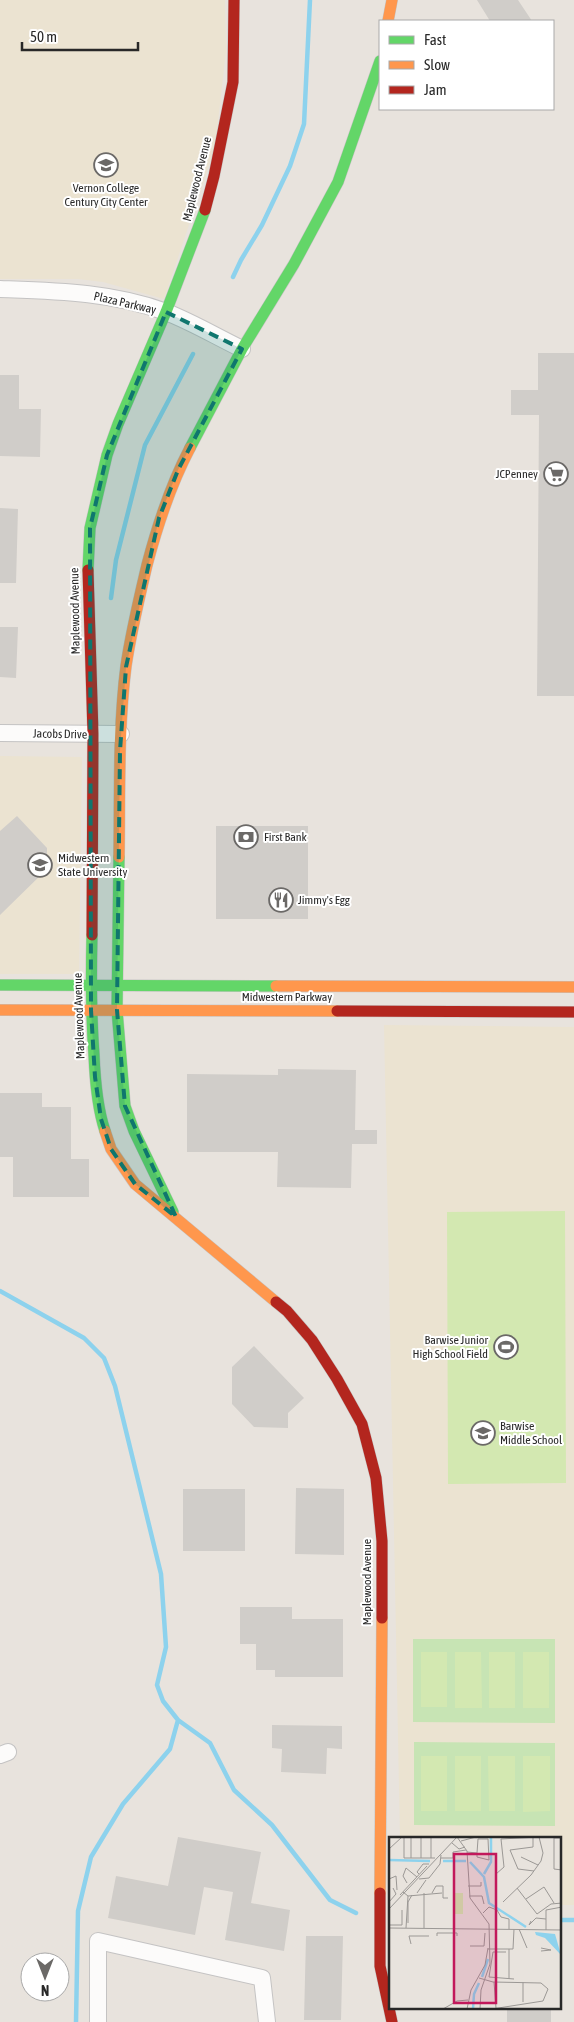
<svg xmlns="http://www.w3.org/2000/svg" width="574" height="2022" viewBox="0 0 574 2022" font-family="'Asap Condensed',sans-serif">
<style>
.education{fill:#ebe3d1}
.park{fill:#c7e4b4}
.pitch{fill:#d3e8b1}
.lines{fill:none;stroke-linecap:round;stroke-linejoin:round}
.stream{stroke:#8dd2ed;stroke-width:4.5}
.building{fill:#d0cdc9}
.street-casing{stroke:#c4c3c3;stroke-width:18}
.fast-casing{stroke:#c4c3c3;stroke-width:12}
.slow-casing{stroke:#c4c3c3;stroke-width:12}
.jam-casing{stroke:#c4c3c3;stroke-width:12}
.street{stroke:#fcfbfa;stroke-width:16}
.fast{stroke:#63d668;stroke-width:11}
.slow{stroke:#ff974d;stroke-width:11}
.jam{stroke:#b3261e;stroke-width:11}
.marked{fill:#0f766e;fill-opacity:0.2;stroke:#0f766e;stroke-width:4;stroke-dasharray:10 6;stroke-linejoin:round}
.labels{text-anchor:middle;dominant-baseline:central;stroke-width:4;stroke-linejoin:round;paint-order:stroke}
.street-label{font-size:12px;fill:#282828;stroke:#fff}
.poi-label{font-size:12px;fill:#282828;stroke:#fff;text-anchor:start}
.inset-river{fill:none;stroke:#8dd2ed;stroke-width:2.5}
.inset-road{fill:none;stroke:#9b9895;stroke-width:1}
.view{fill:#c2185b;fill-opacity:0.15;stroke:#c2185b;stroke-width:2.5}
.inset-edge{fill:none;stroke:#282828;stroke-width:2.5}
</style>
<rect width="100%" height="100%" fill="#e8e3dd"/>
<path class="education" d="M0,0H225L226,51L215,148L164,299L103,282L78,279H0Z
M0,756L82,757L79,974H0Z
M384,1025L574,1027V1905H560V1838H400Z"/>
<path class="park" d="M413,1639H555V1723L413,1722Z
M414,1742L555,1743V1826L414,1825Z"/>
<path class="pitch" d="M565,1211L566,1483L448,1484L447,1212Z
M421,1652H447V1707H421Z
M455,1652H481L482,1708H455Z
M489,1652H515V1708H489Z
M523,1652H549V1708H523Z
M421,1756H447V1811H421Z
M455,1756H481V1811H455Z
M488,1756H515V1811H489Z
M523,1756H550V1811L523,1812Z"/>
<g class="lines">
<path class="stream" d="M233,277L241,260L262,225L290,166L304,124L310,0
M111,598L116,560L145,445L193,354
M0,1291L84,1338L104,1358L115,1386L161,1574L166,1647L157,1685L163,1701L178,1720L210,1743L234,1790L272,1825L330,1900L356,1913
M560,1920H574
M76,2022L78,1911L91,1857L123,1804L170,1749L178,1720"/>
</g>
<path class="building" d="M477,0H518L532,21H490Z
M538,353H574V696H537L539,415H511V390H538Z
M0,375H19V409H41L40,457L0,456Z
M0,508L18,509L16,583H0Z
M0,627H18L16,678L0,677Z
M17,816L47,848V869L0,915V831Z
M216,826H308V919H216Z
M278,1069L356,1070L355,1130H377V1144H352L351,1188L277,1187L278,1152H187V1074L278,1075Z
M0,1093H42V1107H71V1159H89V1197H13V1157H0Z
M254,1346L304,1398L288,1413V1428L254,1427L232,1404V1367Z
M296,1488L344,1489V1555L295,1554Z
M183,1489H245V1551H183Z
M240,1607H292V1619H343V1677H275V1670H256V1644H240Z
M272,1725L342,1726V1749L327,1748L326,1774L281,1772L282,1749L272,1748Z
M178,1837L261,1852L251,1903L290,1910L284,1951L225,1940L233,1892L204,1887L195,1935L108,1918L116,1876L168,1886Z
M306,1936H343L341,2020H304Z
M507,2008H551V2022H507Z"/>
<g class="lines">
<g class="street-casing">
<path id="street" d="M0,289C56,291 113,292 166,312C192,322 217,337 242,349
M0,733L121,734
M0,1755L8,1752
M98,2022V1941L262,1978L267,2022"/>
</g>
<g class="fast-casing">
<path id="fast" d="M190,448L242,349L294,264L338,182L380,61
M88,570L90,528L107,455L118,424L166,312L205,210
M119,857L117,1010L125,1106L134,1131L173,1212
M92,935C91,975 91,1015 94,1055C95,1080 97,1107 105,1131
M0,985L276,986"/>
</g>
<g class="slow-casing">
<path id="slow" d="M388,21L392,0
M119,857C120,794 118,729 126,666C131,632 139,599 147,565C158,523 170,486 190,448
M276,986L574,987
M0,1010L337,1011
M105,1131L111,1149L135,1184L276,1302
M380,1893L382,1618"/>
</g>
<g class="jam-casing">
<path id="jam" d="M205,210L214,176L233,82L234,0
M88,570L93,734L92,935
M337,1011L574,1012
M276,1302L287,1311L312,1340L337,1379L362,1424L376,1478L382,1541V1618
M380,1893V1966L392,2022"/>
</g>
<use href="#street" class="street"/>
<use href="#fast" class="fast"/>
<use href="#slow" class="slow"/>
<use href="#jam" class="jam"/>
</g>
<path class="marked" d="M166,312L242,349L178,470L159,518L126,667L120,751L117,1010L125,1106L176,1217L135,1184L111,1149L101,1119L95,1077L91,1010L90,528L107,455Z"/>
<defs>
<g id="university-ring" transform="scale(1.25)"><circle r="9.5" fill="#fff" stroke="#6b6967" stroke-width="1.5"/><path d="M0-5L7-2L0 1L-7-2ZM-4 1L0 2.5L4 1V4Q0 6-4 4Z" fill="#6b6967"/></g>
<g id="supermarket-ring" transform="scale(1.25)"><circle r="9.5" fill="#fff" stroke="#6b6967" stroke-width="1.5"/><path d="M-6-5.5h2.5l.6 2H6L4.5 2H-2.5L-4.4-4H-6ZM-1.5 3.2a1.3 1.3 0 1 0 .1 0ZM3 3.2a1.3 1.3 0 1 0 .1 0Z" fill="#6b6967"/></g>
<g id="bank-ring" transform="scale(1.25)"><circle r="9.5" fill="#fff" stroke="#6b6967" stroke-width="1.5"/><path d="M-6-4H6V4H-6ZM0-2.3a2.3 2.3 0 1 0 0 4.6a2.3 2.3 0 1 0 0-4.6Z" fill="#6b6967"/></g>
<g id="restaurant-ring" transform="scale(1.25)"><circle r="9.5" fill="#fff" stroke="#6b6967" stroke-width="1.5"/><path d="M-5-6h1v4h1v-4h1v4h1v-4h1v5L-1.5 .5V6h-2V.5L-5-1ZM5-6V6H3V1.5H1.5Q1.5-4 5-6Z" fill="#6b6967"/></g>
<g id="stadium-ring" transform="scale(1.25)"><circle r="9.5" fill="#fff" stroke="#6b6967" stroke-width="1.5"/><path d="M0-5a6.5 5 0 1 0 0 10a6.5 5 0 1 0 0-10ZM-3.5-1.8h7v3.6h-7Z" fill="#6b6967"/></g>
<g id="school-ring" transform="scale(1.25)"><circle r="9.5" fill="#fff" stroke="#6b6967" stroke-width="1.5"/><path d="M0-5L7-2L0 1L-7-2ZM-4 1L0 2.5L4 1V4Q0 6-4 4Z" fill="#6b6967"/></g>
</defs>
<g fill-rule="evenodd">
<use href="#university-ring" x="106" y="165"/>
<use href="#supermarket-ring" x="556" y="474"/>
<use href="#bank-ring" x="246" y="837"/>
<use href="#university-ring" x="40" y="865"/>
<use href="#restaurant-ring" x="281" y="900"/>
<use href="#stadium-ring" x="506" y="1347"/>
<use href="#school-ring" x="483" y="1433"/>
</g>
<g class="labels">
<g class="street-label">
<text transform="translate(197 179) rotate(-76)">Maplewood Avenue</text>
<text transform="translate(125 303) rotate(13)">Plaza Parkway</text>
<text transform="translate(75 611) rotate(-91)">Maplewood Avenue</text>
<text transform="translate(60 734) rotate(1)">Jacobs Drive</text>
<text x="287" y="997">Midwestern Parkway</text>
<text transform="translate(79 1016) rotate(-92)">Maplewood Avenue</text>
<text transform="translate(367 1582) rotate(-90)">Maplewood Avenue</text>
</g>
<g class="poi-label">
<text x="106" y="188" text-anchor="middle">Vernon College<tspan x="106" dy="14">Century City Center</tspan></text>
<text x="538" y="474" text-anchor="end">JCPenney</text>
<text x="264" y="837">First Bank</text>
<text x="58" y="858">Midwestern<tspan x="58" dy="14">State University</tspan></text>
<text x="298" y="900">Jimmy's Egg</text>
<text x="488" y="1340" text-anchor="end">Barwise Junior<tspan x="488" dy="14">High School Field</tspan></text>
<text x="500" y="1426">Barwise<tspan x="500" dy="14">Middle School</tspan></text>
</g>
</g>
<g transform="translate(389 1837)">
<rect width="172" height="172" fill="#e8e3dd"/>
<path d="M66,56H74V77H66Z" fill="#d3e8b1"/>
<path d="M146,95L166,97L172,118L156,101L147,98Z" fill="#8dd2ed"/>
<path class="inset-river" d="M0,23L41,24M54,24H77M81,25L95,40L100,66L137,90M95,37L102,25V0M93,140L99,122M84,172L85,157L90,146"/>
<path class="inset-road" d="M15,0V21H46M68,0L78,14L81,61L100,87L101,127L92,153L91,172M144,1V10L121,13L129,32L145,34M173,1H165V32L173,33M72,4L87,0M63,6L70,12L76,10M0,12L13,0M78,15L88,16L89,2H99L100,23L88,20V16M132,20L149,28M22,21V0M32,21V0M42,21V0M52,21H64V15L77,13M30,37L28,35L34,27H40M107,37L115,30L112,2L149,0M0,42L7,39L8,53M30,42L40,41L51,27L52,18M18,46L14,39L17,31L28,40M79,49H92V45M128,51L148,77L162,67L173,66M14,55L19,59L53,56M28,56L37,43M43,56L47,49H54V61H59M11,58L38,29M80,59H93L95,67M137,62L155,50L165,66M0,65L7,57L4,51M114,65L142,38L152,24L154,16L150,0M0,72L68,0M94,76L100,70L108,73L112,80L120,82V92M142,84L140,88L147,81L157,82M19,86V65L23,58M1,88H13V73M0,91L173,93M17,91L19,59M35,91V56M130,92L138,111M157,93V73L173,70M48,99V96H68V99M22,107L20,99H40M81,109H95L96,96M152,111L162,113L152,114M99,112H124L125,92M120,112V142M117,115H104L100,140L125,142M90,141L104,145L152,146L159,152L154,164L103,172M105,145L107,171M134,165V145M54,172L68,164L79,163M78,172L82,153L96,128L99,111"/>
<path class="view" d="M65,17H107V166H65Z"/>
<rect width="172" height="172" class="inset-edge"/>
</g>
<rect x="379" y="20" width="175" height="90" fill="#ffffff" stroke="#a9a9a9"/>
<rect x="389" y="36" width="25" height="8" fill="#63d668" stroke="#a9a9a9"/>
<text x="424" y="45" font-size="15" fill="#282828">Fast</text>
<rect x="389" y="61" width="25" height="8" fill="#ff974d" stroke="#a9a9a9"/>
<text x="424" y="70" font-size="15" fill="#282828">Slow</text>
<rect x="389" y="86" width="25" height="8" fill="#b3261e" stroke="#a9a9a9"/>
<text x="424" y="95" font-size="15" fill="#282828">Jam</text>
<g transform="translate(45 1977) rotate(180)"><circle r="24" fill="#ffffff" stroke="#a9a9a9"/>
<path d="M0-4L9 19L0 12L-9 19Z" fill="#6b6967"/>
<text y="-8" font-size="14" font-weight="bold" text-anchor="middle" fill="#282828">N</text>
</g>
<path d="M22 42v8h116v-8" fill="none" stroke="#282828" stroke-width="2.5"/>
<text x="30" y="42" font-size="15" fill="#282828" stroke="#ffffff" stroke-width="4" paint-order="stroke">50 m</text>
</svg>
